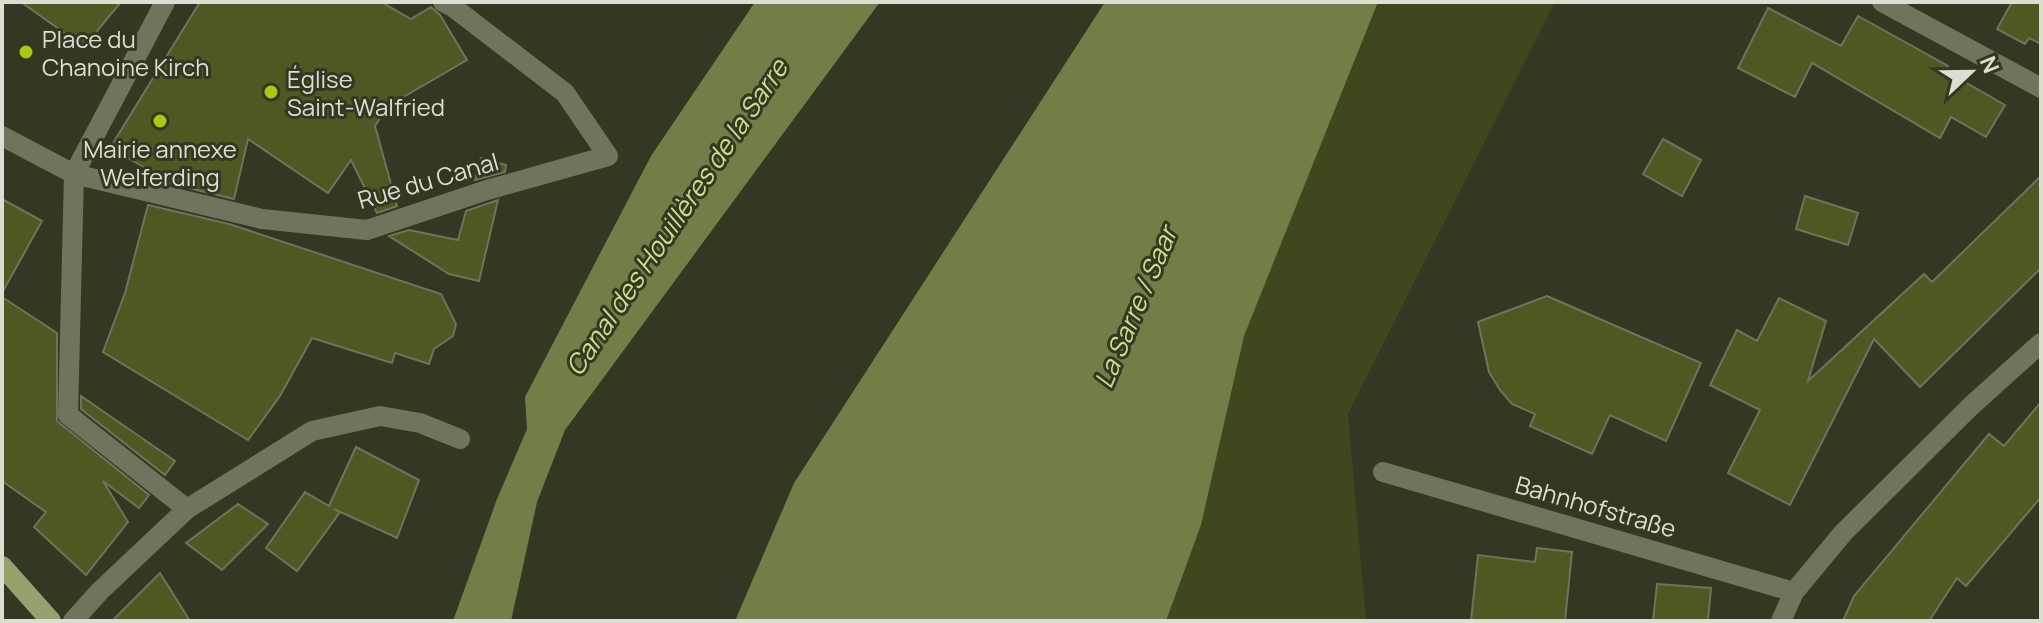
<svg xmlns="http://www.w3.org/2000/svg" width="2043" height="623" viewBox="0 0 2043 623" font-family="Manrope,sans-serif">
<style>
.green{fill:#3e471e}
.water{fill:#727e48}
.building{fill:#4d5822;stroke:#6e745c;stroke-width:2}
.lines{fill:none;stroke-linecap:round;stroke-linejoin:round}
.minor{stroke:#6e755c;stroke-width:20}
.major{stroke:#95a26f;stroke-width:20}
.poi-dot{fill:#abc615;stroke:#333822;stroke-width:3}
.labels{text-anchor:middle;dominant-baseline:central;stroke-width:6;stroke-linejoin:round;paint-order:stroke}
.poi-label{font-size:24px;fill:#dbdfd1;stroke:#333822;text-anchor:start}
.street-label{font-size:24px;fill:#dbdfd1;stroke:#333822}
.water-label{font-size:26px;font-style:italic;fill:#cbde8c;stroke:#333822}
</style>
<rect width="100%" height="100%" fill="#333822"/>
<path class="green" d="M1378,2H1555L1348,414L1366,621H1166L1201,525L1244,336Z"/>
<path class="water" d="M755,2H880L565,430L537,502L511,621H453L497,499L527,429L525,397L651,156Z
M1105,2H1378L1244,336L1201,525L1166,621H735L794,483Z"/>
<path class="building" d="M21,2H121L84,47Z
M200,2H381L411,19L431,7L440,15L467,60L388,106L375,126L397,206L377,213L351,160L328,193L248,139L234,199L156,180L158,176L156,174L110,148Z
M2012,2H2041V44L2029,38L2025,44L1997,29Z
M1768,8L1841,46L1858,16L1948,66L1946,71L2005,105L1986,137L1951,117L1940,138L1812,63L1795,97L1738,68Z
M1663,139L1701,160L1682,196L1643,174Z
M481,158L506,165L505,172L475,180Z
M2041,176V268L1920,387L1874,339L1790,505L1728,473L1760,410L1710,385L1737,330L1757,341L1779,298L1826,321L1808,381L1924,274L1932,282Z
M1805,196L1858,213L1848,245L1796,229Z
M2,199L42,221L2,293Z
M498,200L479,281L449,274L389,236L409,230L458,240L466,211Z
M148,205L229,224L441,294L456,324L453,336L434,349L429,364L395,353L392,363L312,338L280,396L248,440L103,352L125,293Z
M1547,296L1701,363L1666,441L1610,415L1592,454L1530,426L1535,414L1512,404L1500,390L1489,372L1478,322Z
M2,297L57,333V421L149,495L139,508L103,481L128,522L86,575L34,527L46,512L2,481Z
M81,396L175,461L165,475L81,409Z
M2041,402V497L1966,586L1957,578L1929,621H1843L1854,596L1989,434L2004,446Z
M356,447L419,480L397,538L334,509L340,512L297,571L266,548L305,492L329,506Z
M238,504L268,524L222,570L186,543Z
M1537,548L1572,552L1565,621H1471L1478,555L1535,562Z
M160,573L190,621H112Z
M1657,584L1711,588L1708,621H1653Z"/>
<g class="lines">
<path class="minor" d="M165,2L74,174L68,415L187,509
M1882,2L2041,88
M2,136L74,174L262,219L367,230L487,190L608,156L565,93L453,7L443,2
M1383,472L1794,592
M73,621L100,591L187,509L312,431L380,416L420,423L460,439
M1781,621L1794,592L1843,533L1971,406L2041,343"/>
<path class="major" d="M2,566L51,621"/>
</g>
<g class="poi-dot">
<circle cx="26" cy="52" r="8"/>
<circle cx="271" cy="92" r="8"/>
<circle cx="160" cy="121" r="8"/>
</g>
<g class="labels">
<g class="poi-label">
<text x="42" y="38">Place du<tspan x="42" dy="28">Chanoine Kirch</tspan></text>
<text x="287" y="78">Église<tspan x="287" dy="28">Saint-Walfried</tspan></text>
<text x="160" y="148" text-anchor="middle">Mairie annexe<tspan x="160" dy="28">Welferding</tspan></text>
</g>
<g class="street-label">
<text transform="translate(428 180) rotate(-16)">Rue du Canal</text>
<text transform="translate(1596 506) rotate(16)">Bahnhofstraße</text>
</g>
<g class="water-label">
<text transform="translate(676 217) rotate(-56)">Canal des Houillères de la Sarre</text>
<text transform="translate(1135 307) rotate(-67)">La Sarre / Saar</text>
</g>
</g>
<rect width="2043" height="623" fill="none" stroke="#dbdfd1" stroke-width="8"/>
<g transform="translate(1971 72) rotate(68)" stroke="#333822" stroke-width="6" paint-order="stroke">
<path d="M0-6L14 30L0 20L-14 30Z" fill="#dbdfd1"/>
<text y="-12" font-size="22" font-weight="bold" text-anchor="middle" fill="#dbdfd1">N</text>
</g>
</svg>
